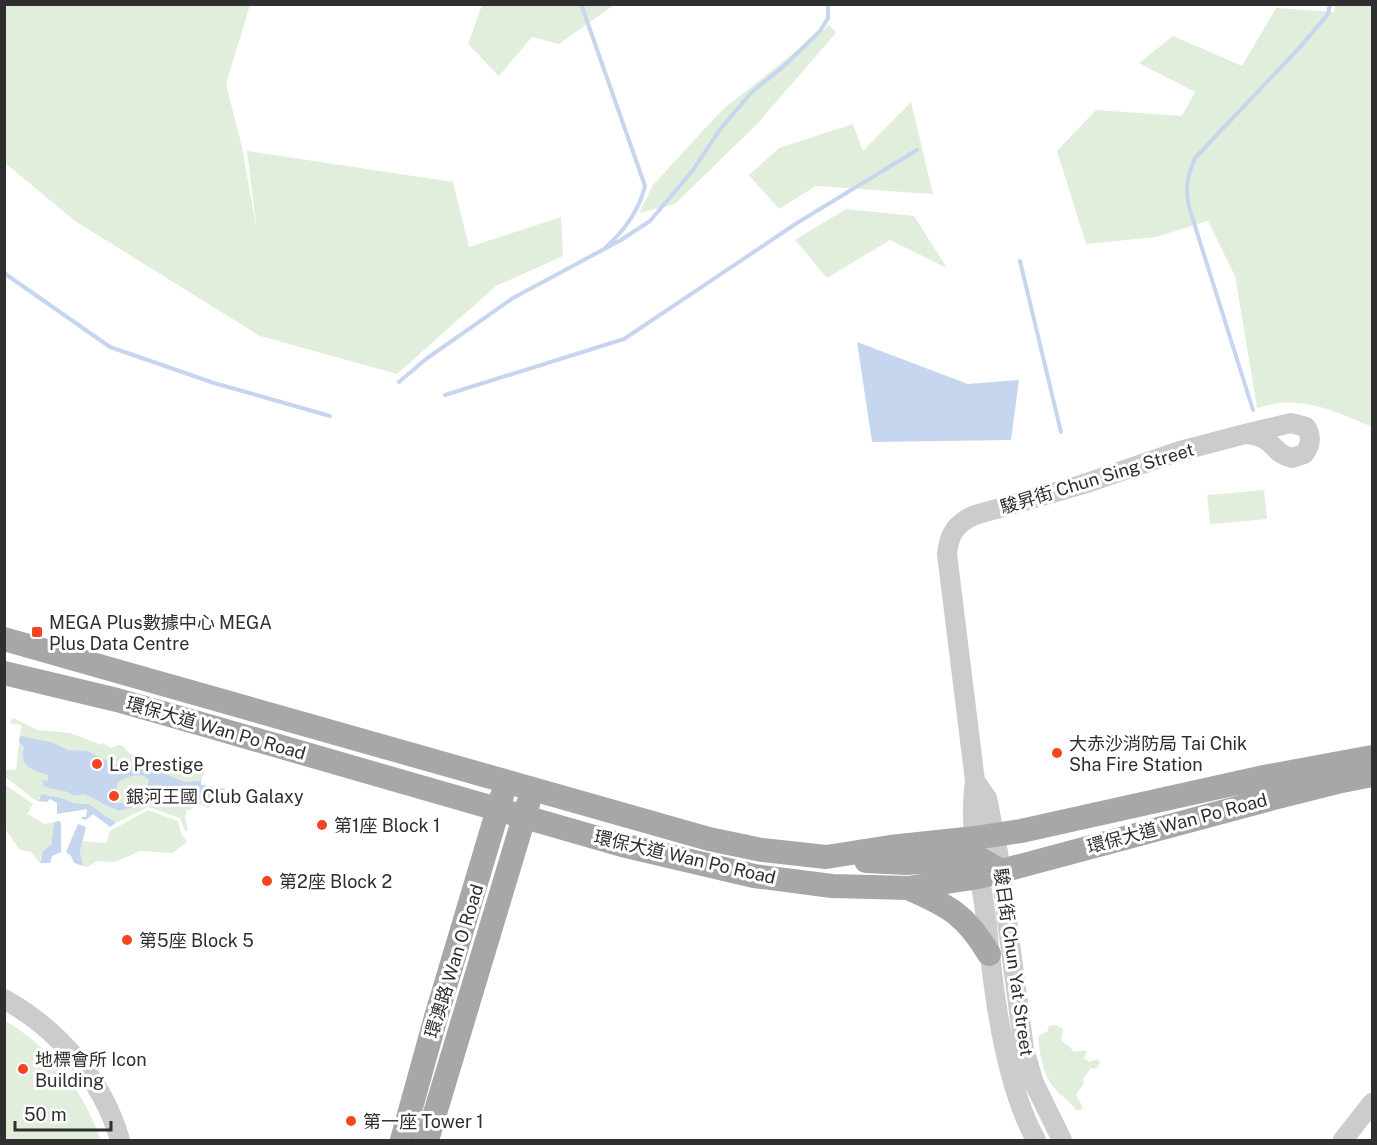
<svg xmlns="http://www.w3.org/2000/svg" width="1377" height="1145" viewBox="0 0 1377 1145" font-family="'Public Sans','Noto Sans TC',sans-serif">
<style>
.green{fill:#e1eedc;fill-rule:evenodd}
.water{fill:#c6d6ef}
.lines{fill:none;stroke-linecap:round;stroke-linejoin:round}
.stream{stroke:#c6d6ef;stroke-width:4}
.minor{stroke:#ccc;stroke-width:20}
.major{stroke:#a7a7a7;stroke-width:24}
.poi-dot{fill:#f54422;stroke:#fff;stroke-width:2}
.labels{text-anchor:middle;dominant-baseline:central;stroke-width:6;stroke-linejoin:round;paint-order:stroke}
.street-label{font-size:18px;fill:#2f2f2f;stroke:#fff}
.poi-label{font-size:18px;fill:#2f2f2f;stroke:#fff;text-anchor:start}
</style>
<rect width="100%" height="100%" fill="#fff"/>
<path class="green" d="M4,5H250L226,84L242,147L257,232L247,151L453,182L469,247L561,217L563,256L496,286L397,374L260,336L75,221L5,163Z
M482,5V4L614,5L559,44L532,37L499,76L468,44Z
M1335,5H1372V427C1344,415 1312,400 1280,403C1272,404 1264,406 1257,408L1235,276L1208,221L1156,237L1086,244L1057,151L1096,110L1182,116L1195,92L1139,63L1173,36L1242,66L1276,8L1334,12Z
M829,25L836,33L757,124L675,204L639,213L653,185L722,110Z
M911,102L933,194L816,186L779,209L749,175L779,148L853,124L863,151Z
M846,209L914,216L947,268L890,240L827,278L795,240Z
M1264,490L1267,519L1210,524L1207,495Z
M13,718L38,730L70,733L102,745L103,743L111,748L119,745L123,746L130,754L144,756L162,764L205,770L200,784L225,789L221,805L215,804L208,808L198,803L193,806L191,810H187L185,819L188,830L185,831L180,818L148,807L116,823L89,804L73,803L65,799L39,797L38,801L35,800L5,777L4,769L16,770L21,725L10,723ZM44,787L88,789L118,804L135,806L118,811L84,794L74,795L67,792Z
M4,784L33,804L27,814L45,824L54,822L51,845L40,858V863L31,852L20,850L5,829Z
M148,810L178,821L181,833L187,842L172,853L140,851L115,862L97,861L87,867L83,866L80,852L82,841L106,843L110,831Z
M4,1020C51,1047 83,1091 101,1140H5Z
M1056,1025L1063,1029L1061,1040L1075,1052L1084,1050L1087,1052L1084,1058L1089,1062L1098,1059L1100,1063L1096,1069L1091,1068L1083,1079L1084,1083L1076,1095L1083,1107L1081,1110H1076C1070,1101 1062,1097 1055,1089C1043,1076 1040,1055 1038,1038L1041,1034L1047,1032L1049,1026Z"/>
<path class="water" d="M857,342L968,384L1019,380L1011,440L872,442Z
M20,736L51,742L68,750L88,751L112,764L121,765L126,764L145,765L185,782L201,781V785L225,789L221,803L202,799L185,803L180,802L172,796L147,786L149,780C140,771 127,777 118,782L114,802L135,805L134,807L118,811L84,794L74,796L67,792L44,787L42,780L48,781V775C33,770 19,768 24,747L19,742Z
M42,794L65,799L73,803L89,804L116,823L110,827L93,814L86,820L82,819L81,817H86L87,809L57,814V803L50,799L47,802L38,801Z
M58,821L61,822V852L52,856L50,863H40L43,851L51,845L54,822Z
M78,824L86,827L80,851L83,866L74,863L71,856L66,852Z"/>
<g class="lines">
<path class="stream" d="M581,4L645,186C639,210 624,231 606,247
M1020,261L1061,432
M4,273L110,347L214,383L330,416
M399,382L426,359L513,298L621,240L650,221L693,170L721,128L752,92L784,66L820,31L828,18V4
M445,395L624,339L797,223L917,150
M1253,410L1189,207C1185,188 1187,176 1195,158L1302,45L1328,14L1330,4"/>
<path class="minor" d="M975,781L987,798L998,852L1024,1049L1034,1083L1062,1140
M4,999C58,1029 103,1080 120,1140
M1036,1140C1009,1091 996,1011 990,954C988,942 988,930 986,918C980,873 968,826 975,781L947,554C949,534 956,523 975,515L1084,484L1180,451L1245,434L1291,423L1306,427C1312,437 1311,445 1304,454L1292,458C1270,453 1276,436 1245,434
M1343,1140L1372,1103"/>
<path class="major" d="M4,639L709,839L762,850L826,857L890,847L975,838L1021,831L1264,777L1372,757
M4,673L117,700L212,727L622,845L754,876L832,886L908,888L979,877L1270,799L1337,782L1372,775
M866,861L906,863L977,857L1001,871
M908,888C949,906 966,915 989,954
M402,1140L436,1017L502,796
M427,1140L528,804"/>
</g>
<g class="poi-dot">
<rect x="31" y="626" width="12" height="12" rx="3"/>
<circle cx="1057" cy="753" r="6"/>
<circle cx="97" cy="764" r="6"/>
<circle cx="114" cy="796" r="6"/>
<circle cx="322" cy="825" r="6"/>
<circle cx="267" cy="881" r="6"/>
<circle cx="127" cy="940" r="6"/>
<circle cx="23" cy="1069" r="6"/>
<circle cx="351" cy="1121" r="6"/>
</g>
<g class="labels">
<g class="street-label">
<text transform="translate(1097 478) rotate(-17)">駿昇街 Chun Sing Street</text>
<text transform="translate(216 728) rotate(16)">環保大道 Wan Po Road</text>
<text transform="translate(1177 823) rotate(-15)">環保大道 Wan Po Road</text>
<text transform="translate(685 857) rotate(13)">環保大道 Wan Po Road</text>
<text transform="translate(454 961) rotate(-73)">環澳路 Wan O Road</text>
<text transform="translate(1014 962) rotate(82)">駿日街 Chun Yat Street</text>
</g>
<g class="poi-label">
<text x="49" y="622">MEGA Plus數據中心 MEGA<tspan x="49" dy="21">Plus Data Centre</tspan></text>
<text x="1069" y="743">大赤沙消防局 Tai Chik<tspan x="1069" dy="21">Sha Fire Station</tspan></text>
<text x="109" y="764">Le Prestige</text>
<text x="126" y="796">銀河王國 Club Galaxy</text>
<text x="334" y="825">第1座 Block 1</text>
<text x="279" y="881">第2座 Block 2</text>
<text x="139" y="940">第5座 Block 5</text>
<text x="35" y="1059">地標會所 Icon<tspan x="35" dy="21">Building</tspan></text>
<text x="363" y="1121">第一座 Tower 1</text>
</g>
</g>
<rect width="1377" height="1145" fill="none" stroke="#2f2f2f" stroke-width="12"/>
<path d="M15 1121v9h96v-9" fill="none" stroke="#2f2f2f" stroke-width="3"/>
<text x="24" y="1121" font-size="18" fill="#2f2f2f" stroke="#ffffff" stroke-width="4.5" paint-order="stroke">50 m</text>
</svg>
